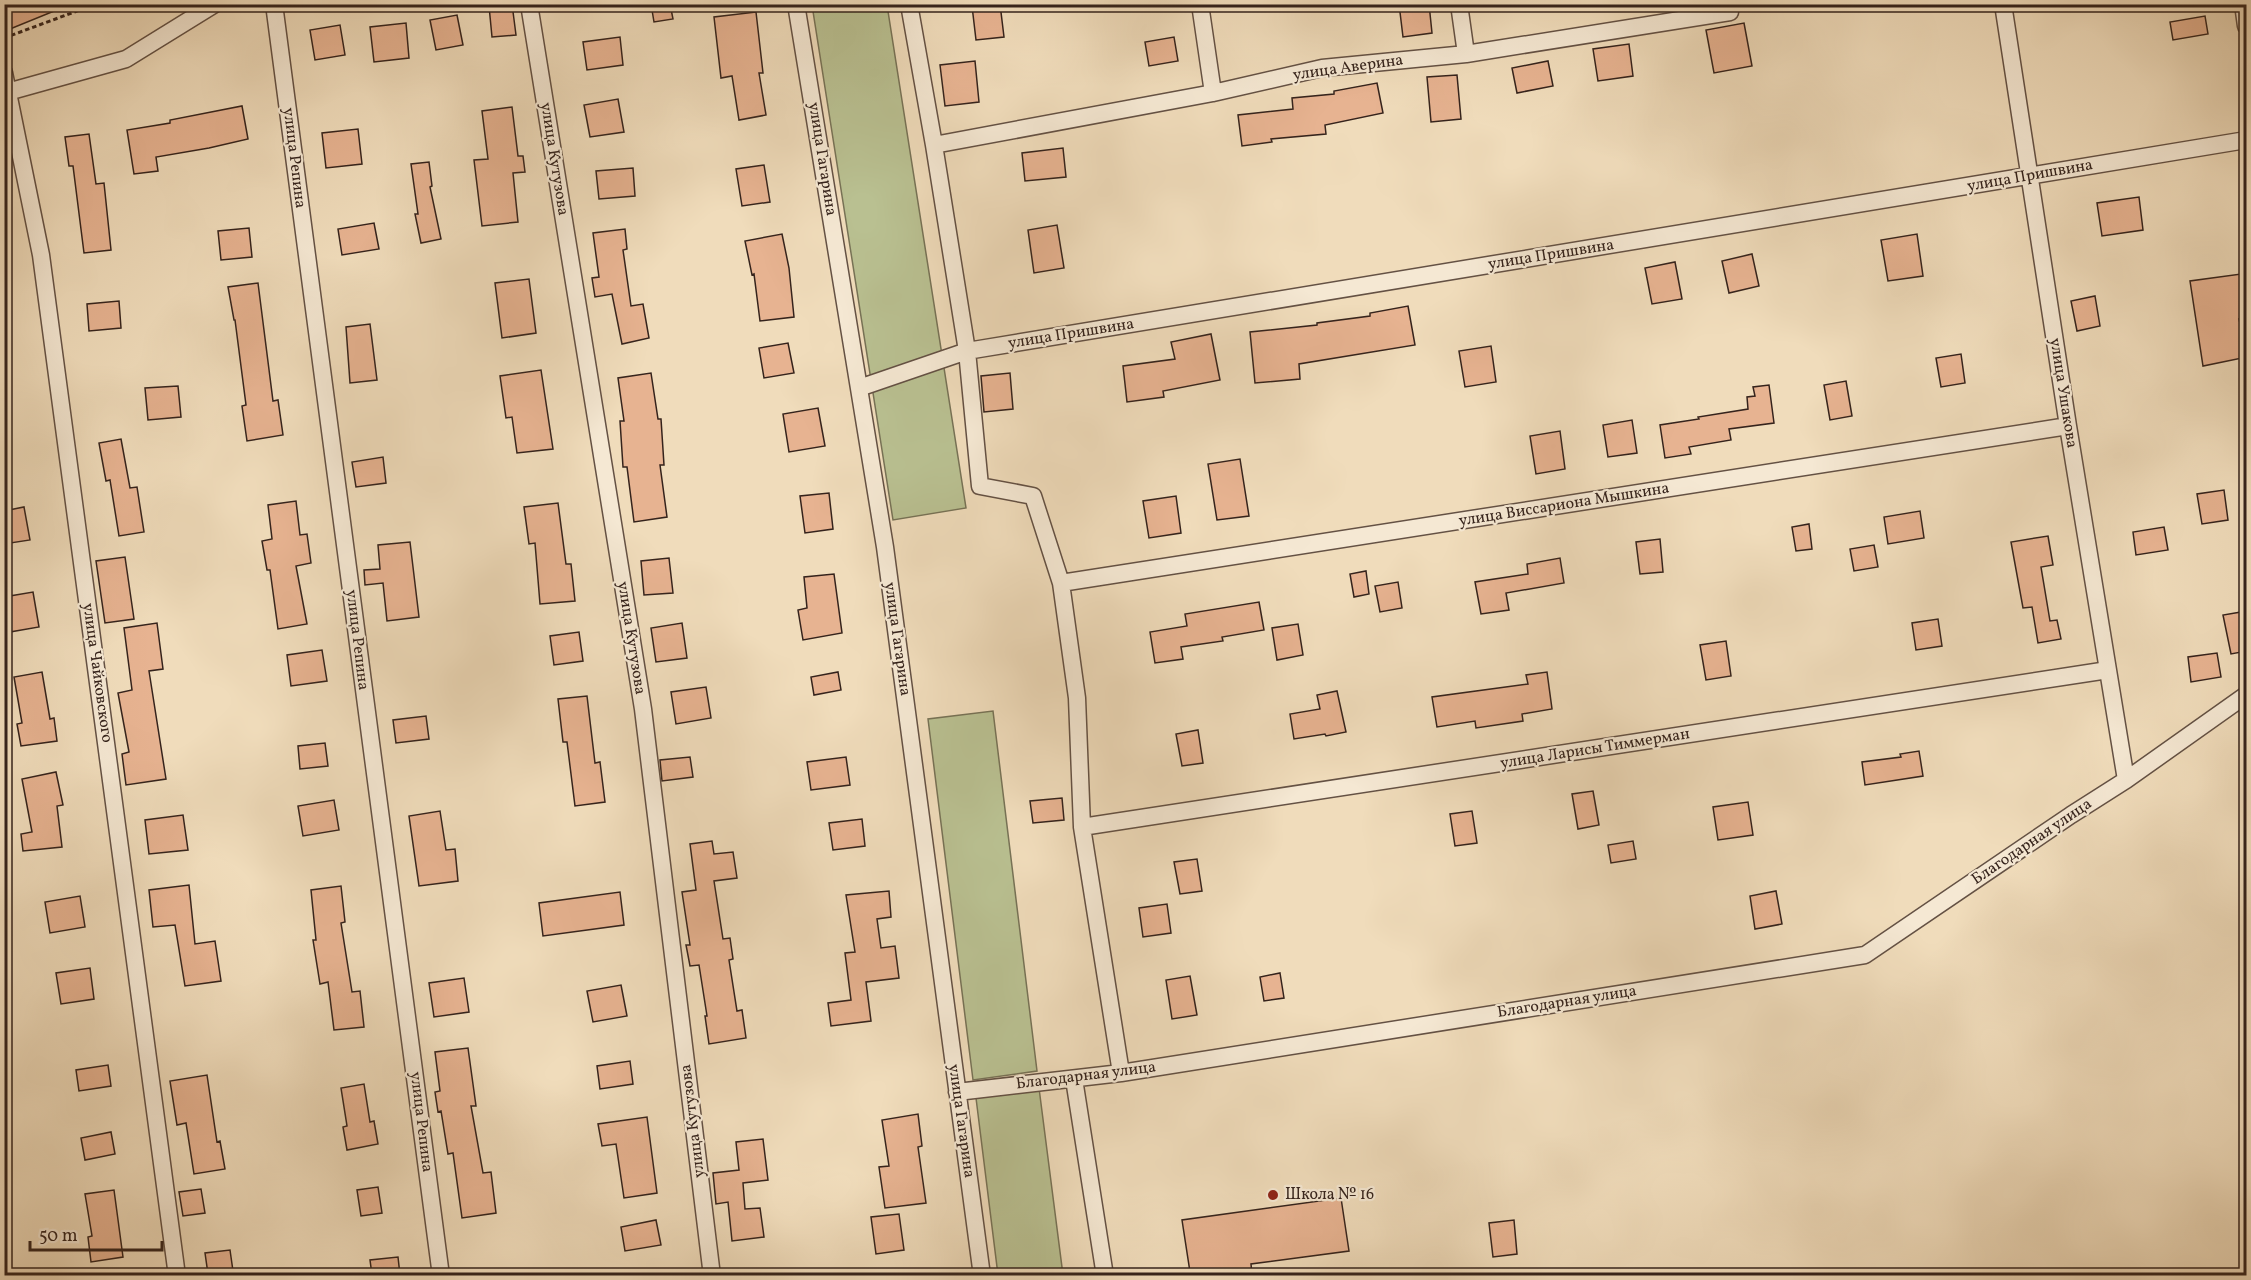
<svg xmlns="http://www.w3.org/2000/svg" width="2251" height="1280" viewBox="0 0 2251 1280" font-family="Vollkorn,serif">
<style>
.green{fill:#b9c091;stroke:#777256;stroke-width:1.5}
.building{fill:#e7b391;stroke:#35231c;stroke-width:1.5}
.lines{fill:none;stroke-linecap:round;stroke-linejoin:round}
.minor-casing{stroke:#645144;stroke-width:19}
.path{stroke:#35231c;stroke-width:3;stroke-dasharray:4.5 3;stroke-linecap:butt}
.minor{stroke:#f5e8d3;stroke-width:16}
.poi-dot{fill:#8f2418;stroke:#f5e8d3;stroke-width:2}
.labels{text-anchor:middle;dominant-baseline:central;stroke-width:4.5;stroke-linejoin:round;paint-order:stroke}
.street-label{font-size:16px;fill:#35231c;stroke:#f5e8d3}
.poi-label{font-size:16px;fill:#35231c;stroke:#f5e8d3;text-anchor:start}
</style>
<rect width="100%" height="100%" fill="#f0dcbb"/>
<filter id="stains"><feTurbulence type="fractalNoise" baseFrequency=".00333" numOctaves="4"/><feColorMatrix values="0 0 0 0 .2 0 0 0 0 .09 0 0 0 0 .02 0 0 0 .5 -.17"/></filter>
<radialGradient id="worn" r=".72"><stop offset=".6" stop-color="#630" stop-opacity="0"/><stop offset="1" stop-color="#630" stop-opacity=".3"/></radialGradient>
<path class="green" d="M812,5H887L966,508L893,520Z
M993,711L1037,1071L973,1080L928,719Z
M1039,1088L1063,1275H998L976,1098Z"/>
<path class="building" d="M4,4H69V5L10,29L4,15Z
M512,4L516,35L492,37L489,6Z
M651,4H670L673,19L654,22Z
M985,4H1000L1004,37L976,40L972,6Z
M1399,4H1429L1432,33L1403,37Z
M756,12L763,73H759L766,115L739,120L732,76L721,78L714,17Z
M457,15L463,45L436,50L430,20Z
M2205,16L2208,34L2173,40L2170,22Z
M406,23L409,58L374,62L370,27Z
M1744,23L1752,66L1714,73L1706,30Z
M340,25L345,55L315,60L310,30Z
M620,37L623,65L587,70L583,42Z
M1174,37L1178,61L1149,66L1145,42Z
M1629,44L1633,76L1598,81L1593,49Z
M975,61L979,102L945,106L940,65Z
M1548,61L1553,86L1517,93L1512,68Z
M1457,75L1461,119L1431,122L1427,77Z
M1377,83L1383,113L1325,125L1326,134L1271,139L1272,142L1242,146L1238,115L1293,109L1292,98L1334,94V91Z
M618,99L624,132L590,137L584,105Z
M242,106L248,139L209,148L156,157L158,171L134,174L127,130L170,123V120Z
M512,107L518,156H523L525,172L513,173L518,222L482,226L474,160L488,159L482,111Z
M358,129L362,164L326,168L322,133Z
M89,134L96,184L104,183L111,250L84,253L73,166H69L65,137Z
M1063,148L1066,177L1025,181L1022,153Z
M429,162L432,186L430,187L441,239L421,243L415,214H418L411,164Z
M764,165L770,202L742,206L736,169Z
M633,168L635,196L599,199L596,171Z
M2139,197L2143,230L2102,236L2097,203Z
M374,223L379,249L342,255L338,229Z
M1057,225L1064,268L1034,273L1028,230Z
M249,228L252,257L221,260L218,231Z
M625,229L627,249L623,250L631,306L643,304L649,338L622,344L612,294L595,297L592,278L599,277L593,233Z
M782,234L789,268L794,317L760,321L754,274L752,275L745,241Z
M1917,234L1923,276L1888,281L1881,240Z
M1752,254L1759,286L1729,293L1722,261Z
M1675,262L1682,299L1652,304L1645,268Z
M2241,274L2247,318L2239,319L2247,357L2203,366L2190,281Z
M529,279L536,333L502,338L495,283Z
M258,283L273,401L278,400L283,435L247,441L242,406L246,405L235,320H234L228,287Z
M2095,296L2100,326L2077,331L2071,301Z
M119,301L121,328L89,331L87,304Z
M1408,306L1415,345L1299,364L1300,379L1255,383L1250,332L1317,325V323L1370,316V313Z
M370,324L377,380L350,383L346,327Z
M1211,334L1220,380L1163,391L1164,397L1127,402L1123,366L1175,359L1171,342Z
M788,343L794,373L764,378L759,348Z
M1491,346L1496,382L1465,387L1459,351Z
M1961,354L1965,383L1941,387L1936,358Z
M541,370L553,449L517,453L512,417L506,418L500,376Z
M651,373L658,419H661L664,465H660L667,517L634,522L627,467H623L620,421H624L618,378Z
M1010,373L1013,409L984,412L981,376Z
M1846,381L1852,416L1830,420L1824,385Z
M1769,385L1774,423L1729,429L1731,440L1689,447L1691,454L1665,458L1660,425L1699,419L1698,417L1748,409L1747,397L1755,396L1753,387Z
M178,386L181,417L148,420L145,388Z
M818,408L825,446L789,452L783,414Z
M1632,420L1637,453L1608,457L1603,425Z
M1560,431L1565,469L1536,474L1530,436Z
M121,439L130,488L137,487L144,532L119,536L110,480L106,481L99,443Z
M383,457L386,483L356,487L352,462Z
M1240,459L1249,516L1217,520L1208,464Z
M2224,490L2228,520L2202,524L2197,494Z
M829,493L833,529L805,533L800,496Z
M1176,496L1181,533L1149,538L1143,501Z
M296,501L300,535L307,534L311,563L296,566L307,624L278,629L270,570H267L262,541L272,539L268,505Z
M558,503L566,564H571L575,601L540,604L535,543L529,544L524,507Z
M24,507L30,540L4,544V511Z
M1920,511L1924,538L1888,544L1884,517Z
M1809,524L1812,549L1796,551L1792,527Z
M2164,527L2168,550L2136,555L2133,532Z
M2048,536L2053,565L2041,567L2050,621L2057,620L2061,639L2038,643L2032,607L2023,608L2011,542Z
M1660,539L1663,572L1640,574L1636,542Z
M410,542L419,617L387,621L383,583L365,585L364,570L380,569L378,545Z
M1874,545L1878,567L1854,571L1850,549Z
M125,557L134,619L105,623L96,561Z
M669,558L673,593L644,595L641,561Z
M1560,558L1564,583L1506,593L1509,610L1481,614L1475,582L1528,574L1527,564Z
M1366,571L1369,594L1354,597L1350,574Z
M834,574L842,633L803,640L798,610L807,608L804,577Z
M1398,582L1402,608L1380,612L1375,586Z
M33,592L39,627L4,633V597Z
M1259,602L1264,630L1222,637L1223,641L1181,647L1183,659L1155,663L1150,632L1187,626L1185,614Z
M2247,611V651L2231,654L2223,615Z
M1938,619L1942,646L1916,650L1912,623Z
M157,623L163,669L149,671L166,779L126,785L122,754L129,752L118,693L132,690L124,628Z
M682,623L687,658L656,662L651,628Z
M1298,624L1303,655L1277,660L1272,628Z
M579,632L583,661L554,665L550,636Z
M1726,641L1731,676L1706,680L1700,645Z
M322,650L327,681L291,686L287,655Z
M2217,653L2221,677L2191,682L2188,657Z
M42,672L50,719L54,718L57,741L21,746L17,724L22,723L14,677Z
M838,672L841,690L814,695L811,677Z
M1547,672L1552,709L1522,714L1523,721L1476,728L1475,721L1437,727L1432,697L1528,684L1526,675Z
M706,687L711,718L676,724L671,692Z
M1337,691L1346,732L1326,736L1325,734L1294,739L1290,714L1320,709L1317,695Z
M587,696L595,763L600,762L605,802L575,806L567,742H563L558,699Z
M426,716L429,739L396,743L393,720Z
M1198,730L1203,763L1182,766L1176,734Z
M325,743L328,766L300,769L298,746Z
M1919,751L1923,776L1865,785L1862,762L1901,757L1900,754Z
M690,757L693,777L662,781L660,760Z
M846,757L850,785L811,790L807,762Z
M56,772L63,805L57,806L62,847L23,851L21,834L32,832L22,779Z
M1593,791L1599,825L1578,829L1572,794Z
M1062,798L1064,820L1033,823L1030,801Z
M334,800L339,830L303,836L298,806Z
M1748,802L1753,835L1718,840L1713,807Z
M440,811L446,850L455,849L458,881L419,886L409,816Z
M1472,811L1477,843L1455,846L1450,814Z
M183,815L188,850L149,854L145,820Z
M862,819L865,846L833,850L829,823Z
M712,841L714,854L733,852L737,878L714,881L723,939L730,938L733,959L729,960L737,1011L742,1010L746,1038L709,1044L705,1016H707L699,965L690,966L686,945H690L682,892L696,890L690,844Z
M1633,841L1636,859L1611,863L1608,845Z
M1197,859L1202,891L1180,894L1174,862Z
M189,885L195,944L215,941L221,981L185,986L175,925L153,927L149,890Z
M341,886L345,922L341,923L352,992L360,991L364,1027L334,1030L328,982L320,984L313,940H316L311,890Z
M889,891L891,917L877,919L881,948L895,946L899,978L866,982L871,1021L831,1026L828,1003L851,1000L845,953L855,952L846,895Z
M1776,891L1782,924L1755,929L1750,896Z
M620,892L624,925L543,936L539,903Z
M80,896L85,927L50,933L45,902Z
M1167,904L1171,933L1143,937L1139,908Z
M90,968L94,999L61,1004L56,973Z
M1280,973L1284,998L1264,1001L1260,977Z
M1190,976L1197,1015L1172,1019L1166,980Z
M464,978L469,1012L434,1017L429,983Z
M621,985L627,1016L593,1022L587,991Z
M468,1048L476,1106H471L483,1173L491,1172L496,1213L462,1218L453,1153L448,1154L441,1111L438,1112L435,1092L440,1091L435,1052Z
M630,1061L633,1084L600,1089L597,1066Z
M108,1065L111,1086L79,1091L76,1070Z
M207,1075L217,1142L220,1141L225,1169L194,1174L186,1123L177,1125L170,1081Z
M364,1084L370,1122L374,1121L378,1144L347,1150L343,1127L347,1126L341,1088Z
M918,1114L922,1146L918,1147L926,1203L885,1208L879,1167L889,1166L882,1120Z
M647,1117L657,1193L624,1198L616,1144L602,1146L598,1124Z
M111,1132L115,1154L85,1160L81,1138Z
M763,1139L768,1180L743,1183L745,1209L760,1208L764,1237L732,1241L728,1202L716,1204L713,1173L739,1170L736,1142Z
M378,1187L382,1213L361,1216L357,1190Z
M201,1189L205,1213L183,1216L179,1192Z
M114,1190L123,1257L91,1262L88,1237L92,1236L85,1194Z
M1341,1198L1349,1251L1251,1264L1252,1275H1202L1201,1271L1190,1272L1182,1220Z
M899,1214L904,1250L876,1254L871,1217Z
M656,1220L661,1245L625,1251L621,1227Z
M1514,1220L1517,1254L1493,1257L1489,1223Z
M230,1250L233,1271L208,1274L205,1253Z
M398,1257L400,1275H372L370,1260Z"/>
<g class="lines">
<g class="minor-casing">
<path id="minor" d="M274,4L441,1276
M529,4L643,709L712,1276
M796,4L885,547L982,1276
M909,4L934,145L967,351L980,486L1033,496L1061,583L1077,698L1082,827L1121,1073
M1200,4L1213,93
M1459,4L1466,54
M2003,4L2068,426L2126,780
M2243,4L2246,26
M4,73L41,255L177,1276
M4,93L126,59L215,4
M934,145L1213,93L1322,68L1466,54L1730,12L1729,4
M859,388L967,351L2246,140
M1061,583L2068,426
M1082,827L2108,670
M1074,1079L1105,1276
M957,1092L1121,1073L1865,955L2071,815L2126,780L2246,695"/>
</g>
<path class="path" d="M4,38L96,4"/>
<use href="#minor" class="minor"/>
</g>
<circle class="poi-dot" cx="1273" cy="1195" r="6"/>
<g class="labels">
<g class="street-label">
<text transform="translate(1348 68) rotate(-8)">улица Аверина</text>
<text transform="translate(294 158) rotate(83)">улица Репина</text>
<text transform="translate(554 159) rotate(81)">улица Кутузова</text>
<text transform="translate(822 159) rotate(81)">улица Гагарина</text>
<text transform="translate(2030 176) rotate(-10)">улица Пришвина</text>
<text transform="translate(1551 255) rotate(-9)">улица Пришвина</text>
<text transform="translate(1071 334) rotate(-9)">улица Пришвина</text>
<text transform="translate(2063 393) rotate(81)">улица Ушакова</text>
<text transform="translate(1564 505) rotate(-9)">улица Виссариона Мышкина</text>
<text transform="translate(631 638) rotate(81)">улица Кутузова</text>
<text transform="translate(897 639) rotate(82)">улица Гагарина</text>
<text transform="translate(357 640) rotate(83)">улица Репина</text>
<text transform="translate(97 673) rotate(82)">улица Чайковского</text>
<text transform="translate(1595 749) rotate(-9)">улица Ларисы Тиммерман</text>
<text transform="translate(2032 842) rotate(-34)">Благодарная улица</text>
<text transform="translate(1567 1002) rotate(-9)">Благодарная улица</text>
<text transform="translate(1086 1076) rotate(-7)">Благодарная улица</text>
<text transform="translate(693 1121) rotate(-97)">улица Кутузова</text>
<text transform="translate(961 1121) rotate(82)">улица Гагарина</text>
<text transform="translate(421 1122) rotate(83)">улица Репина</text>
</g>
<g class="poi-label">
<text x="1285" y="1195">Школа № 16</text>
</g>
</g>
<rect width="2251" height="1280" fill="none" stroke="#f0dcbb" stroke-width="24"/>
<rect x="6" y="6" width="2239" height="1268" fill="none" stroke="#35231c" stroke-width="3"/>
<rect x="12" y="12" width="2227" height="1256" fill="none" stroke="#35231c" stroke-width="1.5"/>
<path d="M30 1241v9h132v-9" fill="none" stroke="#35231c" stroke-width="3"/>
<text x="39" y="1241" font-size="18" fill="#35231c" stroke="#f5e8d3" stroke-width="4.5" paint-order="stroke">50 m</text>
<rect width="100%" height="100%" filter="url(#stains)"/>
<rect width="100%" height="100%" fill="url(#worn)"/>
</svg>
